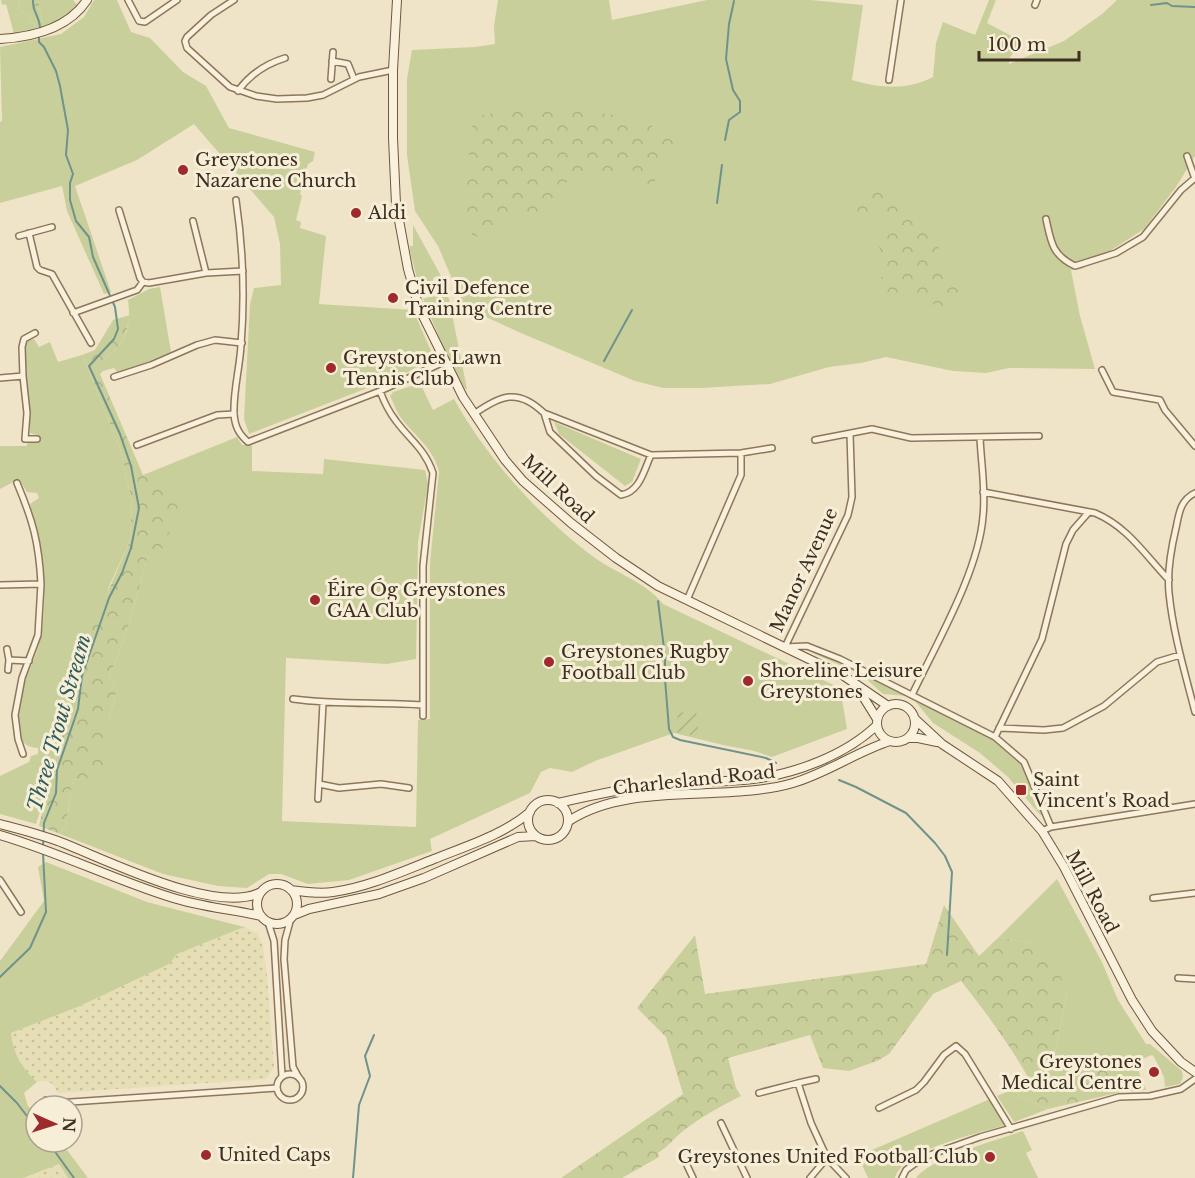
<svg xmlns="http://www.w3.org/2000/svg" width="1195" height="1178" viewBox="0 0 1195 1178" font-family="'Libre Baskerville',serif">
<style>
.farmland{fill:url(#farmland-dots)}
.grass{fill:#c9cf9b}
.forest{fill:url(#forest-crowns)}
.garden{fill:url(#garden-furrows)}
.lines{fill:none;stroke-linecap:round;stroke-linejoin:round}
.stream{stroke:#6f938a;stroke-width:2}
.street-casing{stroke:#8d765c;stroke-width:8}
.secondary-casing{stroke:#6f573f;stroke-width:10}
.street{stroke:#faf1dc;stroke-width:5}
.secondary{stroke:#faf1dc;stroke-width:8}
.poi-dot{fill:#9e2a2b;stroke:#f7eed8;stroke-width:2}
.labels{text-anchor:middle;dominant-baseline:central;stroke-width:6;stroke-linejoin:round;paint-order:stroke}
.poi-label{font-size:18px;fill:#3d2e20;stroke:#f7eed8;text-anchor:start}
.street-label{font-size:18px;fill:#3d2e20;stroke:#f7eed8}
.water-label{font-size:20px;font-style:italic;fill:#2f5d5a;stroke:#f7eed8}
</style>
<defs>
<pattern id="farmland-dots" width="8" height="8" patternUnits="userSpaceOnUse" patternTransform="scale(1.5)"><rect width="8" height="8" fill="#e6deb5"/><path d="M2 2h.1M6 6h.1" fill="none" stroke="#c6bf9b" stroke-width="1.8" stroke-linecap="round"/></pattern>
<pattern id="forest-crowns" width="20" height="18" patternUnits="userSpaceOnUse" patternTransform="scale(1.5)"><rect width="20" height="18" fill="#c9cf9b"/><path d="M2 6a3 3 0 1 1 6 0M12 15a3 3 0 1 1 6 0" fill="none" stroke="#aeb285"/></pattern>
<pattern id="garden-furrows" width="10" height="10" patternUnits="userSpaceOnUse" patternTransform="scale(1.5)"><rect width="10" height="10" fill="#c9cf9b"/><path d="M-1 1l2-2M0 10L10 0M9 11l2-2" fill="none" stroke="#aeb285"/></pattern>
</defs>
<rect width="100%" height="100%" fill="#f0e4c8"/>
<path class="farmland" d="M244,927L258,933L263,947L267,975L274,1067L266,1079L58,1093L53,1084L46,1081L37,1082L25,1071L13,1048L11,1033L80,1006L169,964L177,954Z
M59,1164L68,1178H23Z"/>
<path class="grass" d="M1,0H20L19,9L28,16L38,30L14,34L6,4L2,5Z
M39,0H73L79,7L63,20L44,28L39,7Z
M94,0H117L131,32L150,38L183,72L206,86L229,128L315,152L313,161L308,164L300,194L302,196L296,220L301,222L300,228L326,236L319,304L413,310L431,351L427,362L406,373L249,434L244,419L250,304L254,288L281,285L280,244L274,217L194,124L137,160L75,186L111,292L104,294L67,211L62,186L0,203V122L2,121L0,47L61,34L84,17Z
M498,0H609L612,20L707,0H811L863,5L852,80C881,88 905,91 933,77L936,43L943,22L975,35L989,0H996L987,23L1021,41L1009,59V64L1064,41L1102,14L1117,0H1195V156L1176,187L1144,229L1082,269L1071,270L1080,316L1095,369L1009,368L986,373L953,371L886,357L861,363L829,367L770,384L701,388H663L635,381L521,333L464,307L438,246L415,211L407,155V79L412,50L475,47L495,44L494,26Z
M413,225L440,274L449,299L467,389H465L447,356L423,299L443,292L437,276L433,278V281L422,286L418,283L410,251V246H413Z
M160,287L171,352L126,371L117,372L114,368L103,371V361C125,343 132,329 128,300L149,289Z
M34,339L39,347L50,342L58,362L82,355L120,448L132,503L130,541L110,584L75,692L66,713L48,787L36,824L0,814V776L29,762L31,756L38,754V748C22,747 20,739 18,724C15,691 35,666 41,636C46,610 45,570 40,544C38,530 33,517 30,504L39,498L37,493L27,492L19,479L0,489V446H26L29,441H39L40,436L30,433V410L25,370V344L29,340Z
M420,383L433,410L454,399C487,458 537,514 591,555C614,573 645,581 663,604L840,688L847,729L772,757L754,751L723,745L674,733L595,761L572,772L550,768L541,772L530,793L430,839L432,851L349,880L308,884L281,874H269L247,888L218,886L163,874L60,834L66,825L73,780L106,776V729L117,690L109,678L128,628L148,556L143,475L237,437L242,445H252V471L323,474L324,459L425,470L428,484L418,542L416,659L387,664L286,658L282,821L416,827L418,720L430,719V563L439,472C434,449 415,436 401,418C396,411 394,404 390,396L393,392Z
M554,422L641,459L632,482L625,486L559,434Z
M814,651L835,658L987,736L1006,747L1022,763L1043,815H1040L1008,777L980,753L933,723L915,701L907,696L883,694L862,675L813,653Z
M46,862L147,902L244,927L177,954L169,964L80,1006L11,1033C13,1054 22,1068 37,1082L24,1093L28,1106L36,1114V1142H61L88,1178H68L59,1164L23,1178H0V961L44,901L38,867Z
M1057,879L1102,962L1118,1000L1146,1044H1150L1182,1071L1183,1077L1180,1084L1165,1087L1164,1077L1154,1057L1152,1055L1135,1062L1146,1090L1121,1092L1111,1064L1054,1086L1050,1078L1067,993L1031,943L999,937Z
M1014,1089L1021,1098L1048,1109L1014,1122L997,1096Z
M990,1099L1005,1125C977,1134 903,1149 895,1178H868L858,1156Z
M1023,1131L1032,1150L1026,1153L1038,1178H916C928,1159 1000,1139 1023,1131Z"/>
<path class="forest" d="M20,0H39V7L44,28L38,30L28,16L19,9Z
M512,110C553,113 616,108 652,125L651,133L659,137L673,133L683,142L676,156L664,158L655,181L645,185L633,170L619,173L589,171L564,184L547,211L532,217H516L509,220L482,238L472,235L467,220L462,179L471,173L468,144L472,132L473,117Z
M876,187L888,189C899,206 903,216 924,221C939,245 948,272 964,296L948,307L895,298L878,284C890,265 886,260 876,242L892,233L880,213L861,219L851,204L861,193Z
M130,315C126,338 121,346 103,361V371L100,374L143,475L154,477L178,507L164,547L148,556L128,628L109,678L117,690L106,729V777L73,780L66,825L60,834L39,826L66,713L75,692L73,679L94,623L130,541L132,503L120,448L82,355L95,350L113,320Z
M944,905L979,956L999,937L1031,943L1051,953L1067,993L1050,1078L1054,1086L1112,1064L1121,1092L1048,1109L1021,1098L1014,1089L1031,1082C1011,1047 986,1012 961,981L933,994L889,1054L877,1061L849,1071L823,1068L810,1035L728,1058L736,1088L741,1096C721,1106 701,1117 683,1131C674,1138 668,1147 658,1153L659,1157L622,1178H561L683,1094L666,1037L637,1008L695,935L705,994L926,964Z"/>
<path class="garden" d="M696,710L699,737L676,732L678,713Z"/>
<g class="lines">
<path class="stream" d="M33,0C32,12 41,18 40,30
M1151,5L1167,3L1172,6L1195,7
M39,36V42L44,47L56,71L60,86L68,130L66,155L73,174L70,183V200L76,221L89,237L93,257L115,307L118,329L114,339L89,366L120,434L131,466L139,508L131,548L122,573L109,598L82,676L78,709L57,770L56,793L44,823L43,847
M725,140L729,120L740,112V101L733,90L726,59L729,24L734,1
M717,203L722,165
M604,361L632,310
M658,601L665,656V679L669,729L673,737L680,740L766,758L776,763
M839,780L856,787L906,813L935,843L945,856L952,872L947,955
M0,977L30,948L46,912L43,853
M0,1086L17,1103L36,1128
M48,1142L74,1178
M353,1178L359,1105L370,1076L365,1056L374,1035"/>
<g class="street-casing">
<path id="street" d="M128,0L139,21L145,22L177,0
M234,0L211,15L187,37L185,41L187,48L230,87L256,96L277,99L307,98L323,95L359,77L393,70
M1035,5L1037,0
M332,61L348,64L354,79
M331,79L333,52
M889,80L901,0
M238,91C250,74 266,64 285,58
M1187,156L1195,179
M236,200C243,248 245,297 241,345C240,367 233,391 234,414C235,427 239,434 248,442L380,391L446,361
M119,210L140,278L143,282L149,283L206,273L243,271
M1046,219C1051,242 1052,255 1075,266L1116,253L1143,237L1181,190L1195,178
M193,221L206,273
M29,233L37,267L40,270L52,274L91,343
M19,236L52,227
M73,313L137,290L143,282
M1102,370L1113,392L1160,400L1165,410L1195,446
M23,376L22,347L24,339L35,333
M114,377L151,365L197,345L215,340L242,343
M0,378L23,376L27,413L25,439H37
M380,391C384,402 389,412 396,421C410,440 425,449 433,473L423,566V716
M544,413L550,432L596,476L621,495C640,492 644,470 651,455
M474,414C501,395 518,388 544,413L651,455L741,453L772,448
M850,434L852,497L848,515L785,647L807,646L840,659L995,737L1024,762L1051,827
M815,440L872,429L911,438L1039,436
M137,445L217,415L234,414
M17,483C33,521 39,543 41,584
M983,492L1095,513C1128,527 1145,555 1169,580
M1195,493C1180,500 1179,514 1176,528C1171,549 1167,572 1169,593C1173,633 1185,673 1195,712
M0,585L41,584L38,635L22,678L15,715L18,739L23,754
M687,600L741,475V453
M7,649L9,660L29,661
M8,670L9,660
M912,695C936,644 979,571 983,516C986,490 981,463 980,437
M293,699C336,705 379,702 423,705
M999,728L1044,730L1063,728L1104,706L1157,662L1180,655
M995,737L1042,639L1066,544L1073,530L1088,513
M319,784L339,788L381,784L409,788
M318,799L323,703
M1042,831L1051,827L1195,804
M0,880L21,912
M1153,898L1195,893
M291,918L285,940L284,959L293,1067L299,1078
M268,922L274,941L282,1076
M1178,978L1195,979
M277 1087a13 13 0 1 1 26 0a13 13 0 1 1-26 0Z
M798,1083L816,1079
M759,1093L798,1083L811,1123L827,1158
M46,1100L56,1103L277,1088
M879,1108L916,1090L924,1082L944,1055L956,1046L965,1054L1011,1129
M721,1123L747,1178
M686,1163L693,1178
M810,1178L827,1158L846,1178
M902,1178L906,1170L924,1157L980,1137L1119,1097L1150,1096L1181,1089L1195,1079"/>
</g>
<g class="secondary-casing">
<path id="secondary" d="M397,0L393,70V138L396,204L408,269L419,308L463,397L505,460L523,481L571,523L616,558L658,586L844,676L888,706
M0,39C33,37 68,29 87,0
M859,690L877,719
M877 723a19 19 0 1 1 38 0a19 19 0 1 1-38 0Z
M915,719L942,744L998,781L1042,831L1064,867L1132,1000L1152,1031L1181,1062L1195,1072
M909,738H918L937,742
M528 820a20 20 0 1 1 40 0a20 20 0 1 1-40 0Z
M558,803C589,796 621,789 652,785C686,781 719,783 753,779C795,774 846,755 877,725
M569,821C629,781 724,803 793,783C827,773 856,752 890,741
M0,824C19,829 39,834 58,841C103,858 216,916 261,892
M0,835C58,852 113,879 170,897C200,907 231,909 261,916
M257 904a20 20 0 1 1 40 0a20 20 0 1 1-40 0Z
M291,890C305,892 318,894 333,892C368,887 401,872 434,859C466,846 503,835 530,812
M294,915L309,909L379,894L424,878L518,837L536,836"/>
</g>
<use href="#street" class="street"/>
<use href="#secondary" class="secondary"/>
</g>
<g class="poi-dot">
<circle cx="183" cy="170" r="6"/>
<circle cx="356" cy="213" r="6"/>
<circle cx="393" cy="298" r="6"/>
<circle cx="331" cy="368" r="6"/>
<circle cx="315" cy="600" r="6"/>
<circle cx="549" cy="662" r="6"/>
<circle cx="748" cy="681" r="6"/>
<rect x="1015" y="784" width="12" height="12" rx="3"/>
<circle cx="1154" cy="1072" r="6"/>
<circle cx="206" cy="1155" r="6"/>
<circle cx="990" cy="1157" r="6"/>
</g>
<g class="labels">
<g class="poi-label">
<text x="195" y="160">Greystones<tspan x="195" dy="21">Nazarene Church</tspan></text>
<text x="368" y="213">Aldi</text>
<text x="405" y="288">Civil Defence<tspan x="405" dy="21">Training Centre</tspan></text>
<text x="343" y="358">Greystones Lawn<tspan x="343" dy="21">Tennis Club</tspan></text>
<text x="327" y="590">Éire Óg Greystones<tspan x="327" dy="21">GAA Club</tspan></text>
<text x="561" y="652">Greystones Rugby<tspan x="561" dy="21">Football Club</tspan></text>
<text x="760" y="671">Shoreline Leisure<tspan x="760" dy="21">Greystones</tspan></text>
<text x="1033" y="780">Saint<tspan x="1033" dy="21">Vincent's Road</tspan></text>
<text x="1142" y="1062" text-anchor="end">Greystones<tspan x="1142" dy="21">Medical Centre</tspan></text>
<text x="218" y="1155">United Caps</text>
<text x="978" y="1157" text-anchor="end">Greystones United Football Club</text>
</g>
<g class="street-label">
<text transform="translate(558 489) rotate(43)">Mill Road</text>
<text transform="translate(804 570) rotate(-65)">Manor Avenue</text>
<text transform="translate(694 780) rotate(-6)">Charlesland Road</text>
<text transform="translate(1092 892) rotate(62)">Mill Road</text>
</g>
<g class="water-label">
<text transform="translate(59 723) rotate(-74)">Three Trout Stream</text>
</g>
</g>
<g transform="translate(54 1124) rotate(93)"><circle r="28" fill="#f7eed8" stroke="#ada18e" stroke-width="1.5"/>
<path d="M0-4.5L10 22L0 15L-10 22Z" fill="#9e2a2b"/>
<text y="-9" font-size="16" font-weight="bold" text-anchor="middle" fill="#3d2e20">N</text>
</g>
<path d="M979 51v9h100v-9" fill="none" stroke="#3d2e20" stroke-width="3"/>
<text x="988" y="51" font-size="18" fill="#3d2e20" stroke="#f7eed8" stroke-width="4.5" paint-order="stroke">100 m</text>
</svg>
